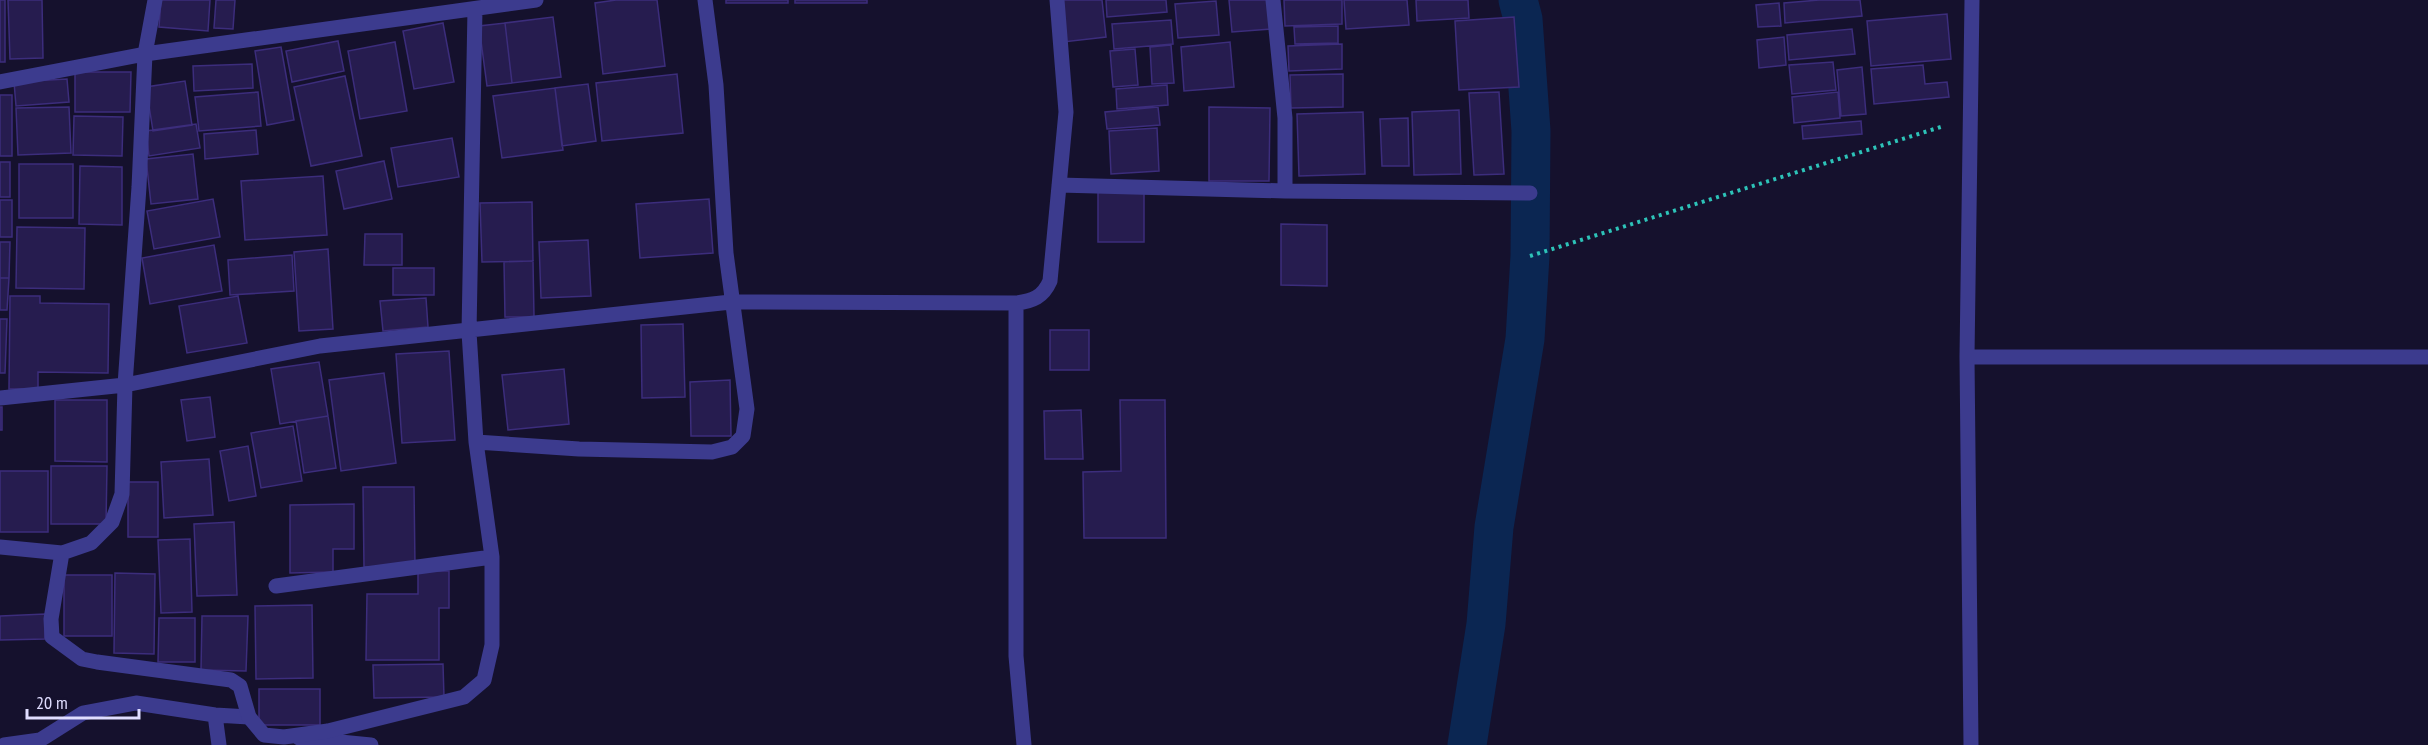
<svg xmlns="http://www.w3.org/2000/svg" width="2428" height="745" viewBox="0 0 2428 745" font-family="'PT Sans Narrow',sans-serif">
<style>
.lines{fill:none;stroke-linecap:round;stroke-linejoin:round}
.canal{stroke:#0b2652;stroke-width:39}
.building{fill:#261c4f;stroke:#3c2d7c;stroke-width:1.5}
.path{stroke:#2dc3b8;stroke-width:4;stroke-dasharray:3 4.5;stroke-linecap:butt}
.lane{stroke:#3c3b8e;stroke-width:15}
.street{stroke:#3c3b8e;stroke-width:15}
</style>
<rect width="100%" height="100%" fill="#15112d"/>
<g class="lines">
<path class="canal" d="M1467,745L1486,624L1494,527L1525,339L1530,256L1531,131L1523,19L1518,0"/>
</g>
<path class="building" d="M0,0H5V62H0Z
M8,0H42L43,58L10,59Z
M161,0H210L208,31L159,27Z
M216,0H235L233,29L214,28Z
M616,0H657L665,66L603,74L595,3Z
M726,0H788V3H726Z
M795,0H867V3H795Z
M1060,0H1102L1106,37L1063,42Z
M1106,0H1166L1167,12L1107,17Z
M1229,0H1269L1271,29L1232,32Z
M1284,0H1342V24L1285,26Z
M1344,0H1407L1409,25L1346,29Z
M1416,0H1468L1469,18L1417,21Z
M1819,0H1860L1862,16L1785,23L1784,3Z
M1216,1L1219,35L1178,38L1175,4Z
M1779,3L1781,26L1758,27L1756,5Z
M1947,14L1951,59L1871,66L1867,21Z
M553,17L561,77L512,83L505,23Z
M1514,17L1519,87L1459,90L1455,21Z
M1171,20L1173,44L1114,49L1112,24Z
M443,23L454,82L414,89L403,31Z
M505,23L512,83L487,86L479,26Z
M1338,26V43L1295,44L1294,27Z
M1852,29L1855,54L1789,60L1787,35Z
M1784,37L1786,65L1759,68L1757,40Z
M338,41L344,71L292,82L286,51Z
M395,42L407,111L360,119L348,51Z
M1230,42L1234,87L1184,91L1181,47Z
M1342,44V69L1289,71L1288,46Z
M1171,45L1174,83L1152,84L1150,47Z
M281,47L294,120L267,125L255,51Z
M1135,49L1138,85L1113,87L1110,51Z
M1833,62L1836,90L1792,94L1789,65Z
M252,64L253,88L194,91L193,66Z
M1923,65L1925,84L1947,82L1949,97L1874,104L1871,69Z
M1862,67L1866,114L1841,116L1837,70Z
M75,72H131L130,112H75Z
M677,74L683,133L602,141L596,83Z
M1343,74V107L1291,108L1290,75Z
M345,76L362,156L311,166L294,87Z
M67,79L69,102L16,106L14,82Z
M185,81L192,125L153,131L146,87Z
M588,84L596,141L562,146L555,88Z
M1167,85L1168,105L1117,109L1116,89Z
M555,88L563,150L502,158L493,96Z
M258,92L261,126L199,131L195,97Z
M1499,92L1504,174L1474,175L1469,93Z
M1838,92L1840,118L1794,123L1792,97Z
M0,95H12V156H0Z
M69,107L71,153L18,155L16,108Z
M1158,107L1160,125L1107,129L1105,112Z
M1209,107L1270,108L1269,181H1209Z
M1459,110L1461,174L1414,175L1412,112Z
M1363,112L1365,174L1299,176L1297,114Z
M74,116L123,117L122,156L73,155Z
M1408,118L1409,166H1382L1380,119Z
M1861,121L1862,134L1803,139L1802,126Z
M196,124L200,148L149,156L146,131Z
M1157,128L1159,171L1111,174L1109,131Z
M256,130L258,154L205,159L204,134Z
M452,138L459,177L398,187L391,148Z
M193,154L198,199L151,204L146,159Z
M384,161L392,199L344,209L336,171Z
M0,162H10V197H0Z
M19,164H73V218H19Z
M80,166L122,167V225L79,224Z
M323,176L327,235L245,240L241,181Z
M1098,189H1144V242H1098Z
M213,199L220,237L154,249L147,211Z
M709,199L713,253L640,258L636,204Z
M0,200H12V237H0Z
M532,202L533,261L482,262L480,203Z
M1281,224L1327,225V286L1281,285Z
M17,227L85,228L84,289L16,288Z
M365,234H402V265H364Z
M588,240L591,296L541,298L539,242Z
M0,242H10L9,278H0Z
M214,245L222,291L150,304L142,258Z
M328,249L333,329L299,331L294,252Z
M292,255L294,291L230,295L228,260Z
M533,261L534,317H505L504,262Z
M393,268H434V295H393Z
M0,278H9L7,310H0Z
M10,296H40V303L109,304L108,373L38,372V389H9Z
M238,296L247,343L187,353L179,306Z
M426,298L428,327L383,331L380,301Z
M0,319H7L5,373H0Z
M683,324L685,397L642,398L641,325Z
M1050,330H1089V370H1050Z
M449,351L455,440L402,443L396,354Z
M319,362L328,416L280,424L271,369Z
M564,369L569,424L508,430L502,375Z
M384,373L396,463L341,471L329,380Z
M730,380L731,436H691L690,382Z
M210,397L215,437L187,441L181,400Z
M55,400H107V462L55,461Z
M1120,400H1165L1166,538H1084L1083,472L1121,471Z
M0,407H2V430H0Z
M1081,410L1083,459H1045L1044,411Z
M328,416L336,468L304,473L296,421Z
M293,426L302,481L261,488L251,433Z
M248,446L256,496L229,501L220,451Z
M209,459L213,515L164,518L161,462Z
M51,466H107L106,524H51Z
M0,471H48V532H0Z
M128,482H158V537H128Z
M363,487H414L415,566L364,567Z
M354,504V549H333V572L290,573V505Z
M234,522L237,595L197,596L194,524Z
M190,539L192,612L161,613L158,540Z
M418,571H449V608H439V660H366L367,594H418Z
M115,573L155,574L154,654L114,653Z
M64,575H112V636H64Z
M312,605L313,678L256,679L255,606Z
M45,614V639L0,640V616Z
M202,616H248L246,671L201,670Z
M159,618H195V662H158Z
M443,664L444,697L374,698L373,665Z
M259,689H320V725H259Z"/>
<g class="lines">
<path class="path" d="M1530,256L1944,126"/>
<path class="lane" d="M215,715L219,745
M299,738L371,745
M4,745L40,740L83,713L136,703L215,715L249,717"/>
<path class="street" d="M1273,0L1285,118V191
M475,9L469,332L476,442
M0,82L145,54L536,0
M1059,185L1285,191L1530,193
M1016,303V656L1024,745
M1967,357H2428
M0,398L125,385L320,346L731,302L1016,303C1033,301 1043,297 1050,281L1066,112L1057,0
M0,547L62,553L51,619L52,637L82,659L97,662L231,680L240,686L249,717L264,735L284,737L328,731L464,697L484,680L492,645V557L476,442L579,449L712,452L732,447L743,436L747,409L726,253L716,85L705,0
M62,553L91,543L112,522L122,494L125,385L139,187L145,54L155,0
M276,586L492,557
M1971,745L1967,357L1972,0"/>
</g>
<path d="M27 709v9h112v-9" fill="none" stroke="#e0ddff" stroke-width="3"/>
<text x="36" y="709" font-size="18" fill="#e0ddff" stroke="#15112d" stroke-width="4.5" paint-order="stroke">20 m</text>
</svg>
